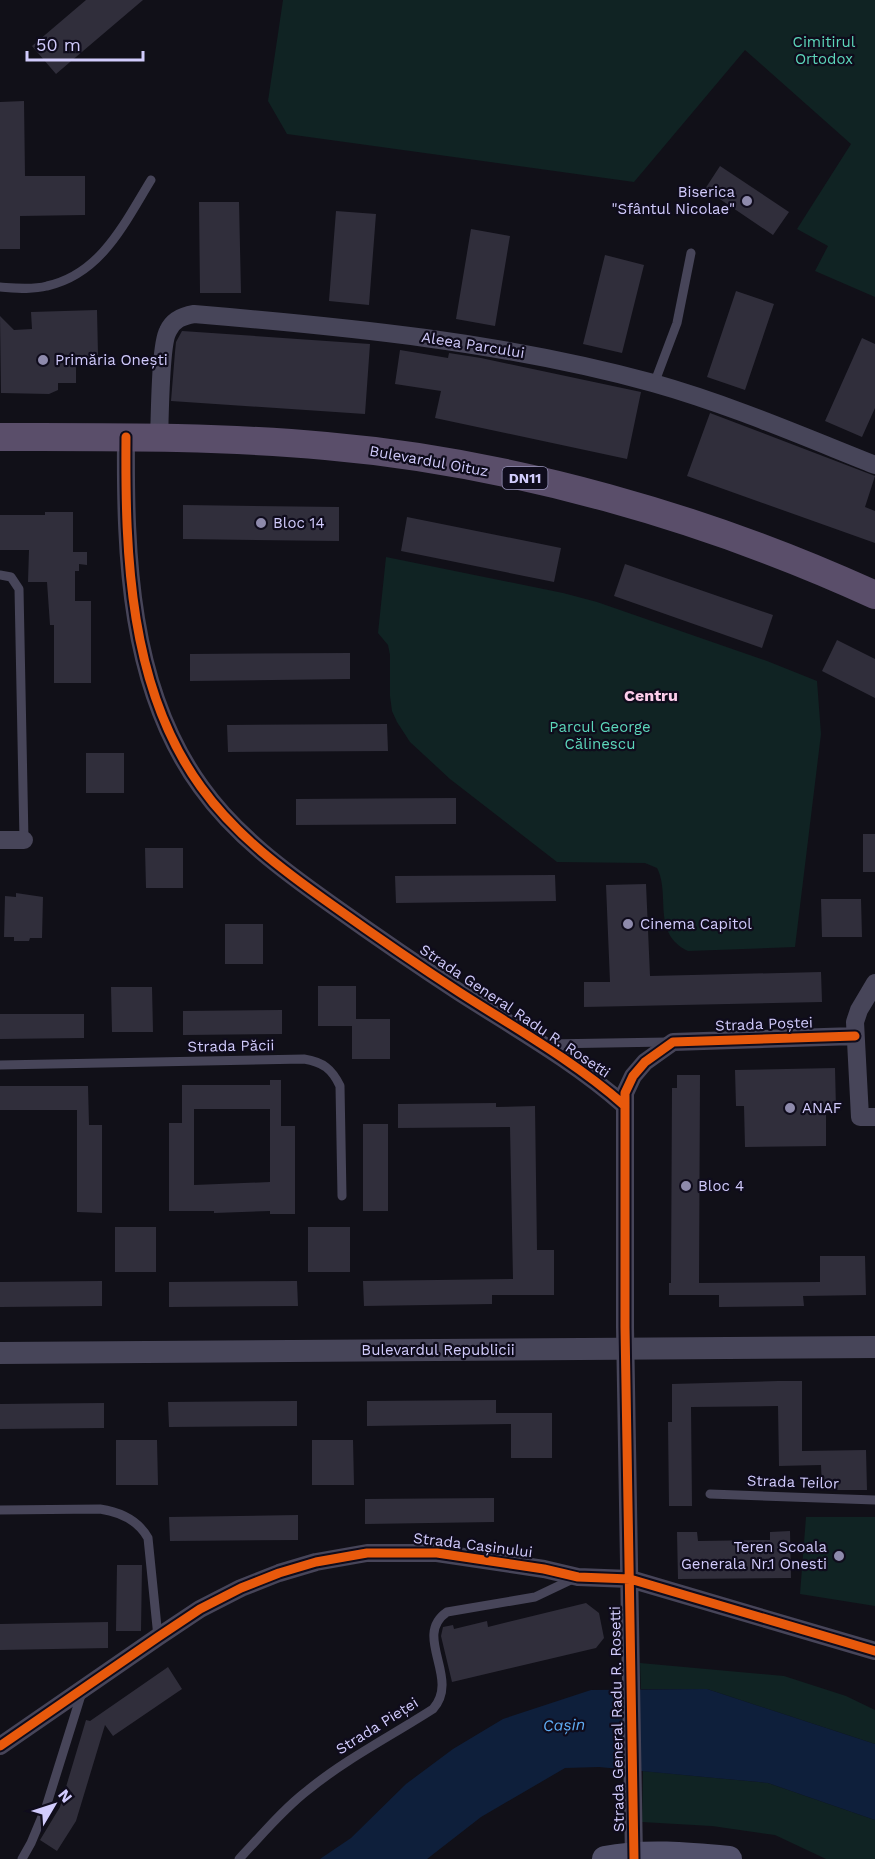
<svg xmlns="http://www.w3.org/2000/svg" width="875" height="1859" viewBox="0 0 875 1859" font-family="'Work Sans',sans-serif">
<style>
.green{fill:#102323}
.water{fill:#0e1f3b}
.building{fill:#302e3b;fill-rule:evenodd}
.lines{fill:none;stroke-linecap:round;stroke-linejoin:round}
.service{stroke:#474559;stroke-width:9}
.minor{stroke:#474559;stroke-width:18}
.tertiary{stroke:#474559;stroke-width:22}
.secondary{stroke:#52516b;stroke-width:26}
.primary{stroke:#5a4e6a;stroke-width:28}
.cycleway-casing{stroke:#0f0c1c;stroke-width:13}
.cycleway{stroke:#e8590c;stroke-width:9}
.poi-dot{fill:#8e8aac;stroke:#0f0c1c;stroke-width:2}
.labels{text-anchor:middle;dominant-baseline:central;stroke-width:4.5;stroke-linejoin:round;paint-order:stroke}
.shield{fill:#0f0c1c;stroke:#9792b9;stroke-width:1.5}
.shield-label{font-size:14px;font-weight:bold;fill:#d1cbfc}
.park-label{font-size:15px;fill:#5cd6ba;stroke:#0f0c1c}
.poi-label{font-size:15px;fill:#d1cbfc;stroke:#0f0c1c;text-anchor:start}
.street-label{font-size:15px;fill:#d1cbfc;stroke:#0f0c1c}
.neighbourhood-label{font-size:16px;font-weight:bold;fill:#fccdea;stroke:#0f0c1c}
.water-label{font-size:16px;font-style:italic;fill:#5fadf5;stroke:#0f0c1c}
</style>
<rect width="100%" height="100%" fill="#111018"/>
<path class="green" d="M283,0H875V297L815,271L828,246L797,229L851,144L745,50L634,182L287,134L268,101Z
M386,557L563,593L597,602L767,661L817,681L821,734L795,947L688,951C651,933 671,895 657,868L645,863L557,862L450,779L410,742L397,722L392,711L390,696V655L388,645L378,633Z
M806,1517H875V1606L800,1594Z
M640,1663L784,1676L846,1696L875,1710V1744L707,1689H641Z
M643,1771L768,1783L875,1820V1859H826L775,1835L712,1826L642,1822Z"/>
<path class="water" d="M707,1689L875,1744V1820L768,1783L599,1767L565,1768L481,1817L427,1859H320L351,1838L406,1784L453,1749L503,1719L591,1690Z"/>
<path class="building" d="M86,0H143L56,74L32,46Z
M24,101L25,176H85V215L20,216V249H0V102Z
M720,166L789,212L773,235L705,189Z
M199,202H239L241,293H200Z
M336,211L376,214L369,305L329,301Z
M471,229L510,236L495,326L456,319Z
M605,255L644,265L622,353L583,344Z
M736,291L774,304L745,390L707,377Z
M97,310L98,355H95L96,365H76V383H58V390L49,394L1,393L0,316L14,330L32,329L31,312Z
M182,331L370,344L365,414L171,401L175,352L176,342Z
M862,338L875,344V408L862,437L825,421Z
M400,350L448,358L449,353L481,358L641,392L627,459L435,418L441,391L395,384Z
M710,413L875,476L865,507L875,511V543L687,476Z
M183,505L339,507V541L183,539Z
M45,512H73V552H87V565L79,564V571H75V601H91V683H54V625H50L47,582H28L29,550H0V515H45Z
M407,517L561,548L554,582L401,551Z
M625,564L773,615L762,648L614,596Z
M837,640L875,659V698L822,671Z
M350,653V679L190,681V654Z
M387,724L388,751L228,752L227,725Z
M86,753H124V793H86Z
M456,798V824L296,825V799Z
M863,834H875V872H863Z
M145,848H183V888H146Z
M555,875L556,901L396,903L395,876Z
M646,884L650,976L821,972L822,1002L584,1007V982H610L606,885Z
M16,893L43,897L42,938H30L29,941H14V937H4L5,896L16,897Z
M821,899H861L862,937H822Z
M225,924H263V964H225Z
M318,986H356V1019H390V1059H352V1026H318Z
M111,987H152L153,1032H112Z
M282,1010V1034L183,1035V1011Z
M0,1014H84V1038L0,1039Z
M835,1068L836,1109H826V1146L745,1147L744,1106H736L735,1070Z
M677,1075H700L699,1283L820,1282V1256H865L866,1295L803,1296L804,1306L719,1307V1295H669V1283H675H671L672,1088H677Z
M270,1080H281V1126H295V1214H270V1211L214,1213V1211H169V1123H182V1085H270ZM194,1109H270V1182L194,1185Z
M0,1086H88L89,1125H102V1213L77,1212V1110H0Z
M496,1103V1107L535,1106L537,1250H554V1295H492V1304L364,1306L363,1281L513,1279L510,1127L398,1128V1104Z
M363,1124H388V1211H363Z
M115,1227H156V1272H115Z
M308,1227H350V1272H308Z
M102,1281V1306L0,1307V1282Z
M297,1281L298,1306L169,1307V1282Z
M778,1381H802V1451L866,1450L867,1490H822L821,1465L779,1466L778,1406L691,1407L692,1506H669L668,1422H672V1384Z
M496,1400V1413H552V1458H511V1424L367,1426V1401Z
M297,1401V1426L169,1427L168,1402Z
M104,1403V1428L0,1429V1404Z
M116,1440H157L158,1485H116Z
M312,1440H353L354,1485H312Z
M494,1498V1522L365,1524V1499Z
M298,1515V1540L170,1541L169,1517Z
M790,1531L791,1578L678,1579L677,1532H697L698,1541L770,1540V1532Z
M117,1565H142L141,1631H116Z
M586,1603L599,1613L604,1638L596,1648L452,1682L441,1636L443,1627L453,1625L454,1629L487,1621L488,1627Z
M108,1622V1648L0,1650V1624Z
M168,1667L182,1689L113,1736L105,1725L76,1821L57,1851L40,1840L60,1807L86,1720L90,1721Z"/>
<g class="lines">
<path class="service" d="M0,287C15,288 32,290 47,286C101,274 124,224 151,180
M654,384L677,323L691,253
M0,575L11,577L19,589L24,840
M547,1044L668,1042
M0,1065L304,1059C323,1062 332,1069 340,1086L342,1196
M710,1494L875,1500
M0,1510L100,1509C120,1512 138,1520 148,1538L158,1637
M22,1859L31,1843L46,1807L82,1692
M239,1859C261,1836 282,1810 308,1790C346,1759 391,1736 433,1709C461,1678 412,1636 447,1612L535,1597L575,1578"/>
<path class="minor" d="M126,437C125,555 129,688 201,787C235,835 284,871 332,905C374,935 416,964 459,992C515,1028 574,1061 624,1105
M159,438C160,418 160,345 168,331C173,320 182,316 194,314C349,327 503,342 653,383C728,404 802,436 875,465
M0,840H24
M875,983L859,1010L855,1022L860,1117H875
M0,1746L158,1637L200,1609L241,1588L279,1573L316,1562L367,1553H437L544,1569L578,1577L630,1579L875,1651
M634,1859L625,1327V1093L633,1076L645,1062L673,1042L855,1036"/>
<path class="tertiary" d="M0,1353L875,1347"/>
<path class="secondary" d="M605,1859C645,1851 688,1855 729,1859"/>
<path class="primary" d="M0,437C109,437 218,436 326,446C511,462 707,518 875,595"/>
<g class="cycleway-casing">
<path id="cycleway" d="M126,437C125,555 129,688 201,787C235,835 284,871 332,905C374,935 416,964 459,992C515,1028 574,1061 624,1105
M0,1746L158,1637L200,1609L241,1588L279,1573L316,1562L367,1553H437L544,1569L578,1577L630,1579L875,1651
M634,1859L625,1327V1093L633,1076L645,1062L673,1042L855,1036"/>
</g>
<use href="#cycleway" class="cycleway"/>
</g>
<g class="poi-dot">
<circle cx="747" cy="201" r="6"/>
<circle cx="43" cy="360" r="6"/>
<circle cx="261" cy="523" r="6"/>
<circle cx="628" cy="924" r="6"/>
<circle cx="790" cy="1108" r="6"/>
<circle cx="686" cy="1186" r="6"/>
<circle cx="839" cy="1556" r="6"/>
</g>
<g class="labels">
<rect class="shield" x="502.5" y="467" width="45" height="22" rx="4.5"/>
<g class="shield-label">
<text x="525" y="478">DN11</text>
</g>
<g class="park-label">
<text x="824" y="42">Cimitirul<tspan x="824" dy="17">Ortodox</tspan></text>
<text x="600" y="727">Parcul George<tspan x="600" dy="17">Călinescu</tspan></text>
</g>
<g class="poi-label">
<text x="735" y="192" text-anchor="end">Biserica<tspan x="735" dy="17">"Sfântul Nicolae"</tspan></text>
<text x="55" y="360">Primăria Onești</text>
<text x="273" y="523">Bloc 14</text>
<text x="640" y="924">Cinema Capitol</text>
<text x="802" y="1108">ANAF</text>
<text x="698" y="1186">Bloc 4</text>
<text x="827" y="1547" text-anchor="end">Teren Scoala<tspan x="827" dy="17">Generala Nr.1 Onesti</tspan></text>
</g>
<g class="street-label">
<text transform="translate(473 345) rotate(9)">Aleea Parcului</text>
<text transform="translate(429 461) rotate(10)">Bulevardul Oituz</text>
<text transform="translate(515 1011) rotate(34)">Strada General Radu R. Rosetti</text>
<text transform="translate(764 1024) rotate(-2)">Strada Poștei</text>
<text transform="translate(231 1046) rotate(-1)">Strada Păcii</text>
<text x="438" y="1350">Bulevardul Republicii</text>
<text transform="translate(793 1482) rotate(2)">Strada Teilor</text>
<text transform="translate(473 1545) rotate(7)">Strada Cașinului</text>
<text transform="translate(617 1719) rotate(-91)">Strada General Radu R. Rosetti</text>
<text transform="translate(377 1726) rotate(-32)">Strada Pieței</text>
</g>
<g class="neighbourhood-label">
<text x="651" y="695">Centru</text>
</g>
<g class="water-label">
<text transform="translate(564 1725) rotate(-2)">Cașin</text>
</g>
</g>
<g transform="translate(54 1805) rotate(51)" stroke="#0f0c1c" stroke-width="4.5" paint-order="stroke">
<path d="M0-4.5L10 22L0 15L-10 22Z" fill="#d1cbfc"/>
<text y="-9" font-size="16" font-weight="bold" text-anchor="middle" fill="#d1cbfc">N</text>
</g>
<path d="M27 51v9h116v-9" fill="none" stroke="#d1cbfc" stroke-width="3"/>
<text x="36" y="51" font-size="18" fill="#d1cbfc" stroke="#0f0c1c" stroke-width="4.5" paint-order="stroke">50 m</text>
</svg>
